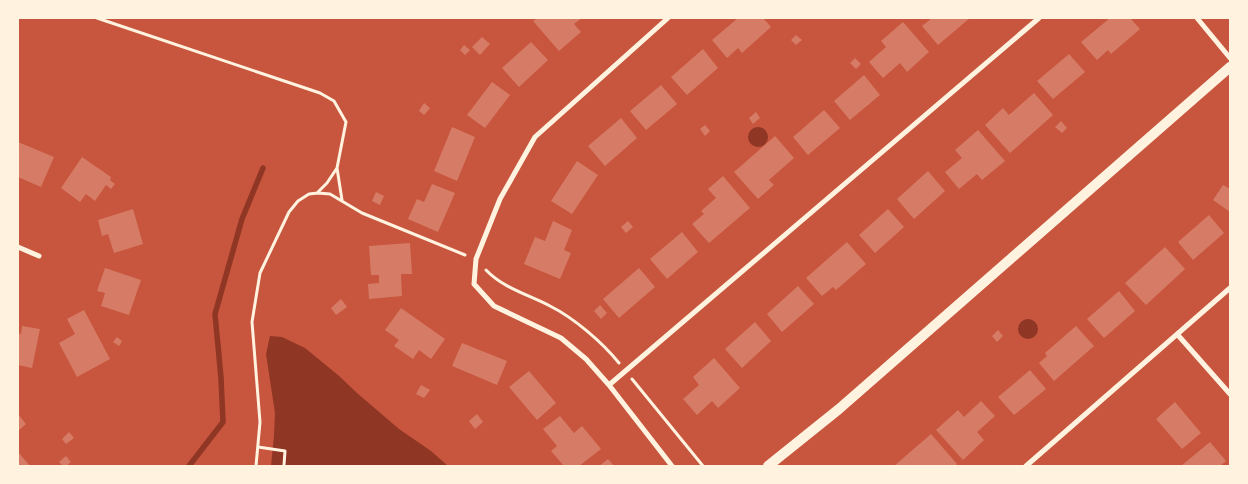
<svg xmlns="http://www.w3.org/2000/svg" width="1248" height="484" viewBox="0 0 1248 484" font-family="Inter,sans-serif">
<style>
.water{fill:#8f3625}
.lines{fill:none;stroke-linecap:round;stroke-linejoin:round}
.stream{stroke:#8f3625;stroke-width:5.5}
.building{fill:#d67c66}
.path{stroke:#fff3e0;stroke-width:3}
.minor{stroke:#fff3e0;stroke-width:5}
.secondary{stroke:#fff3e0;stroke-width:10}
</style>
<rect width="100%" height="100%" fill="#c8553d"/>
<path class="water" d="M748 137a10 10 0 1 1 20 0a10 10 0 1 1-20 0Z
M1018 329a10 10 0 1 1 20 0a10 10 0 1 1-20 0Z
M270,336L282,337L305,348L338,375L357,393L399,429L431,451L448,466H271L274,436L275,413L266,354Z"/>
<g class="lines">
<path class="stream" d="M189,466L223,422L221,378L215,314L242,219L263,168"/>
</g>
<path class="building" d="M538,18H582L574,24L581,32L559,51L533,21Z
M738,18H763L771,27L742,53L738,48L727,58L712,40Z
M932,18H970L938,45L922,26Z
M1110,18H1130L1140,29L1111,54L1108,50L1097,60L1081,42Z
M903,22L929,52L907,72L900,63L883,78L869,62L886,47L881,41Z
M796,35L802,40L796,45L791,40Z
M482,37L490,44L480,55L472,47Z
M531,42L548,60L519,87L502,68Z
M464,45L470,50L465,55L460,50Z
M703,49L718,68L687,95L671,77Z
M1069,54L1085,72L1053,99L1037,81Z
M855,58L861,64L856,69L850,63Z
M864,75L880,95L850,120L834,101Z
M492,82L510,95L485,128L467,115Z
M661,85L677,104L646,130L630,111Z
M1034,93L1053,115L1010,153L985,125L1003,108L1009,115Z
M424,103L430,108L424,115L419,111Z
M824,110L840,128L808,155L793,137Z
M756,112L760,118L753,124L749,118Z
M621,118L637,138L605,166L588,146Z
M1061,121L1067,128L1062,133L1055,127Z
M705,125L710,131L705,136L700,129Z
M452,127L475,137L457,181L434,171Z
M978,130L1005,161L982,180L977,174L959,189L945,172L962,158L955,150Z
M775,136L794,158L769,180L774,185L758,199L734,172Z
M18,142L54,157L41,187L18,177Z
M82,157L111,177L110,180L115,184L111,189L106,185L95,201L86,194L80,202L61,188Z
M577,161L598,175L572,214L551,201Z
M928,171L945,191L914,219L897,199Z
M723,176L750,208L709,243L692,224L704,214L701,211L716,198L708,189Z
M432,184L455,193L438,232L408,219L417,199L424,202Z
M1223,185L1230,189V212L1213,200Z
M376,192L384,196L380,205L372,201Z
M133,209L143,244L114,253L108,234L102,236L98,220Z
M888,209L904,227L875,253L859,235Z
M1209,215L1224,233L1193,260L1178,242Z
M553,221L572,230L564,250L571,253L560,279L524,264L535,237L545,241Z
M628,221L633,227L626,233L621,227Z
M682,232L698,252L667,279L650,259Z
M847,242L866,264L836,290L833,287L822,296L806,278Z
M410,243L412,274H401L402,296L369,299L368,284L379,283V275H371L369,246Z
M1165,247L1185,269L1146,305L1125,283Z
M105,268L141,280L129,315L101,306L105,293L97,291Z
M639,268L655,287L619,318L603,299Z
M798,286L814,304L782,332L767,314Z
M1119,291L1135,311L1104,338L1087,319Z
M341,299L347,307L336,315L331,308Z
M600,305L607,313L601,319L594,311Z
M401,308L445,339L431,359L419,350L413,359L394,346L399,340L385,330Z
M84,310L110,359L77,377L59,343L75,334L67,319Z
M755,322L771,341L742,368L725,349Z
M22,326L40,329L32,368L18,365V333L21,334Z
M1076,326L1094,346L1054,381L1039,363L1047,356L1045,353Z
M998,330L1003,336L997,342L992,336Z
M117,337L122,341L119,346L113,342Z
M462,343L507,361L497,385L452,366Z
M714,358L740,388L718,408L712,401L697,415L683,399L699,385L693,377Z
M1030,370L1046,389L1014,415L998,397Z
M529,371L556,403L537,420L509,387Z
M421,385L430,390L424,398L416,394Z
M981,401L995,416L977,432L984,440L963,460L936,430L958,410L964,417Z
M1175,402L1201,433L1182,449L1156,419Z
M18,414L26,424L18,431Z
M477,414L483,422L475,429L469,421Z
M560,416L574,433L582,426L601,449L579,466H564L551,451L557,446L543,429Z
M69,432L74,438L66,444L62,439Z
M931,434L957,464L955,466H894Z
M1210,442L1226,461L1220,466H1221H1181Z
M18,452L30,466H18Z
M66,456L71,462L66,466H63L59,462Z
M608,459L614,466H599Z"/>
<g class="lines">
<path class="path" d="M97,18L320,93L334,101L346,122L337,168L342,200
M318,192L327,183L337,168
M486,270C503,288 529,295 550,306C574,318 602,342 619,363
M632,379L703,466
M258,447L285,451L284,465
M256,466L260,422L252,322L260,273L289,212L298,201L309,194L318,193L330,194L362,213L465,255"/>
<path class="minor" d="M668,18L535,137L500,199L476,259L474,284L494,306L561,338L586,359L609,385L672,466
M1197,18L1230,58
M18,247L39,256
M1177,334L1230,394
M609,385L1039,18
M1026,466L1230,288"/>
<path class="secondary" d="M768,466L839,409L1230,67"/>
</g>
<rect width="1248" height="484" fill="none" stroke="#fff3e0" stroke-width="38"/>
</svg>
